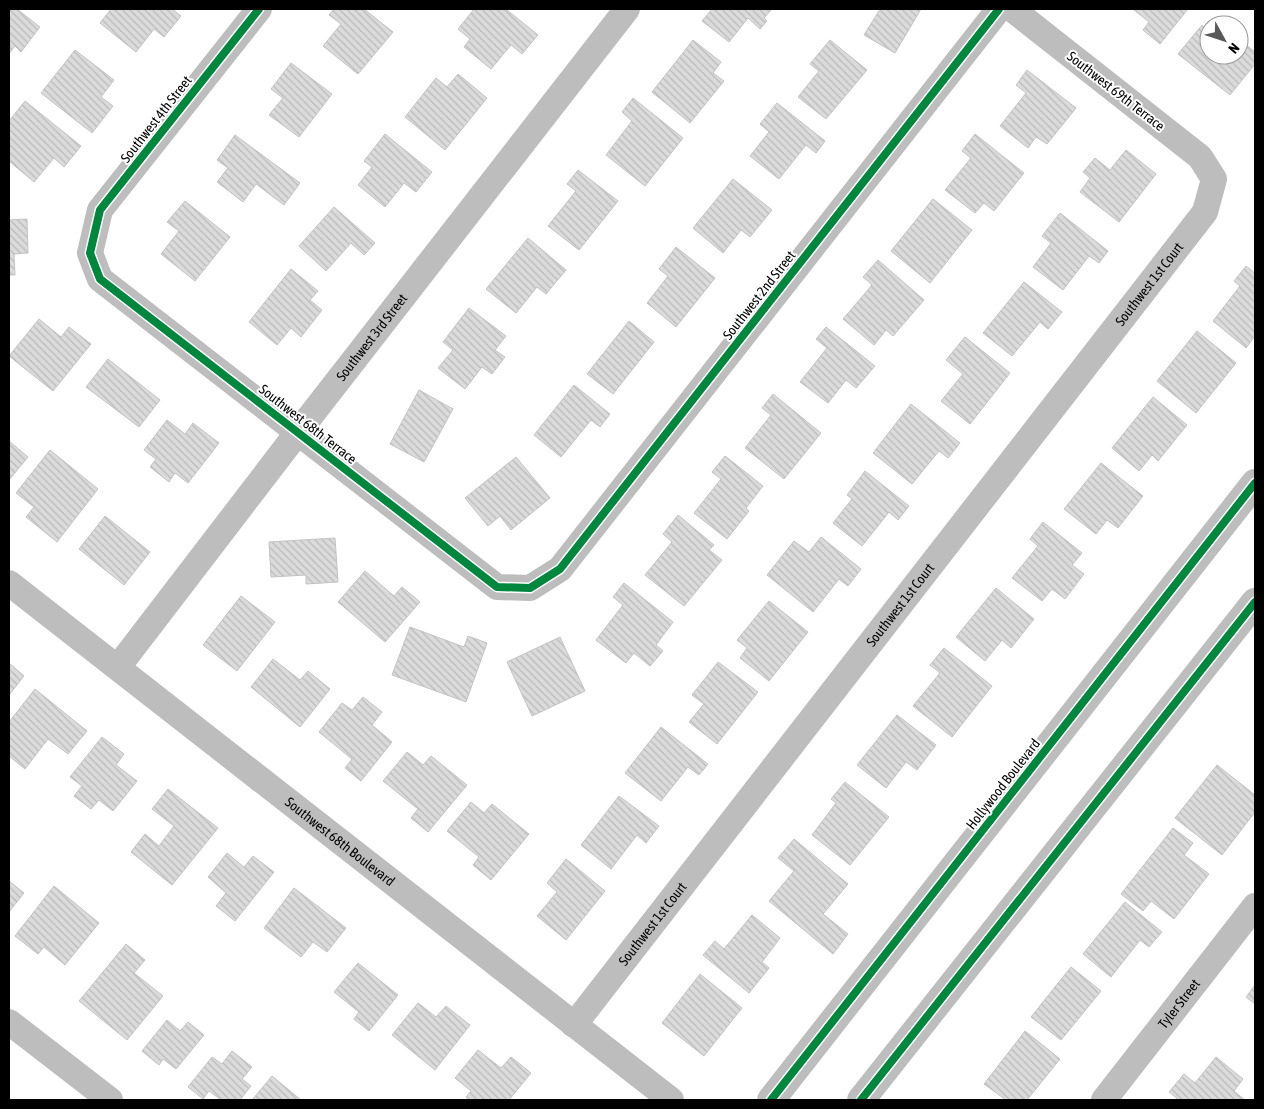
<svg xmlns="http://www.w3.org/2000/svg" width="1264" height="1109" viewBox="0 0 1264 1109" font-family="'Asap Condensed',sans-serif">
<style>
.building{fill:url(#building-back-hatch);stroke:#c3c3c3}
.lines{fill:none;stroke-linecap:round;stroke-linejoin:round}
.minor{stroke:#bdbdbd;stroke-width:26}
.trunk{stroke:#bdbdbd;stroke-width:28}
.cycleway-casing{stroke:#fff;stroke-width:11}
.cycleway{stroke:#00873e;stroke-width:8}
.labels{text-anchor:middle;dominant-baseline:central;stroke-width:4;stroke-linejoin:round;paint-order:stroke}
.street-label{font-size:14px;fill:#000;stroke:#fff}
</style>
<defs>
<pattern id="building-back-hatch" width="6" height="6" patternUnits="userSpaceOnUse" patternTransform="scale(1.25)"><rect width="6" height="6" fill="#dbdbdb"/><path d="M-1 5l2 2M0 0l6 6M5-1l2 2" fill="none" stroke="#bababa"/></pattern>
</defs>
<rect width="100%" height="100%" fill="#fff"/>
<path class="building" d="M9,9H17L40,27L21,52L15,46L9,54Z
M111,9H172L181,16L164,37L154,29L136,52L100,23Z
M334,9H364L393,32L358,74L323,46L341,24L329,15Z
M474,9H506L538,35L522,54L511,45L491,69L464,47L470,39L458,29Z
M712,9H772L764,18L767,21L760,29L748,18L729,42L702,21Z
M880,9H921L895,53L864,35Z
M1133,9H1188L1160,44L1143,30L1149,22Z
M1202,25L1209,31V55H1239V39L1255,52V64L1230,95L1178,54Z
M693,40L721,62L713,73L724,81L690,123L652,92Z
M830,40L867,70L826,119L798,97L819,71L810,64Z
M75,50L114,80L101,97L113,106L92,133L41,93Z
M291,63L332,94L299,137L269,115L283,98L271,89Z
M1027,70L1076,108L1047,144L1036,137L1028,148L1000,126L1026,93L1016,85Z
M458,74L487,98L445,150L405,117L436,78L447,87Z
M633,98L683,138L645,186L606,155L632,121L622,112Z
M25,101L81,146L64,167L54,158L34,182L9,161V121Z
M777,103L825,141L816,153L806,145L779,179L750,156L769,132L760,124Z
M385,134L432,172L416,192L404,183L385,207L358,185L372,167L364,161Z
M975,134L1024,173L994,211L984,203L975,213L945,190L971,158L962,151Z
M235,135L300,183L284,205L256,184L243,202L217,182L228,168L217,160Z
M1126,150L1156,174L1119,222L1080,192L1090,178L1083,172L1095,158L1110,170Z
M578,170L618,201L579,250L548,226L576,191L567,184Z
M733,179L772,210L750,237L741,230L723,253L693,228Z
M933,199L972,230L930,283L891,251Z
M185,201L230,237L195,281L161,254L179,231L167,222Z
M334,207L375,243L364,255L351,243L326,271L299,246Z
M1060,213L1108,251L1099,263L1089,256L1063,290L1033,267L1051,243L1042,236Z
M27,219L28,253L14,254L15,275H9V220Z
M528,238L566,270L546,294L537,287L516,313L486,289Z
M676,247L715,278L676,327L647,303L668,276L659,269Z
M878,260L924,300L893,336L886,330L874,345L843,319L872,285L863,277Z
M1246,266L1255,273V336L1246,348L1213,321L1240,286L1234,281Z
M291,269L318,291L310,300L322,310L301,337L291,328L277,345L249,322Z
M1024,282L1062,312L1048,329L1040,322L1012,356L983,333Z
M469,308L506,336L495,350L505,357L492,374L482,367L465,389L438,368L453,350L443,342Z
M39,319L61,337L69,327L91,344L53,391L9,356Z
M629,321L654,342L613,394L587,374Z
M826,327L875,366L856,388L846,380L828,403L800,382L827,348L816,339Z
M1197,331L1236,363L1196,413L1157,381Z
M965,337L1010,373L970,424L941,401L963,374L946,360Z
M108,359L160,400L139,427L86,387Z
M574,385L610,414L600,427L591,420L561,457L534,435Z
M419,390L453,409L424,462L390,444Z
M773,394L821,433L784,479L745,448L771,415L762,408Z
M1153,397L1187,425L1158,461L1152,455L1139,471L1112,448Z
M911,404L960,443L948,458L939,451L912,484L873,453Z
M167,420L185,434L193,423L219,443L188,483L175,473L169,482L150,467L156,459L144,450Z
M9,441L28,457L9,480Z
M50,450L98,489L57,542L26,517L34,507L16,493Z
M725,456L763,486L746,508L749,511L727,539L694,513L721,479L712,472Z
M516,457L550,498L511,530L500,516L488,526L465,498Z
M1101,463L1143,496L1118,528L1107,520L1096,534L1064,509Z
M865,471L909,506L898,520L889,512L862,546L833,523L852,499L847,495Z
M678,515L714,545L709,550L722,560L684,606L645,575L672,542L663,534Z
M105,516L150,552L124,585L79,549Z
M1043,522L1082,553L1072,565L1084,574L1065,599L1052,589L1042,601L1012,578L1038,546L1030,539Z
M821,537L861,569L848,586L839,579L813,612L767,575L794,541L809,552Z
M335,538L338,582L306,584V575L271,577L269,542Z
M365,571L394,596L402,587L420,602L385,642L338,602Z
M624,583L673,622L656,645L663,651L650,666L634,653L626,663L596,640L623,605L613,597Z
M996,588L1034,619L1011,648L1002,640L985,661L956,637Z
M241,596L275,622L237,671L203,645Z
M769,601L808,632L769,681L740,658L747,648L737,640Z
M410,627L464,647L468,636L487,643L466,702L392,675Z
M560,637L585,691L532,716L507,662Z
M944,648L992,686L952,737L913,706L940,673L930,665Z
M273,659L300,680L308,671L330,689L300,727L251,687Z
M718,662L758,692L717,744L689,722L704,704L692,695Z
M9,663L24,676L9,695Z
M35,689L87,731L68,754L48,739L25,769L9,756V741L11,739L9,738V722Z
M363,697L382,712L372,725L392,742L361,781L345,768L352,759L319,732L342,703L352,710Z
M897,715L936,745L917,770L906,762L886,788L857,765Z
M661,727L708,764L699,775L688,767L661,801L625,773Z
M102,737L124,754L116,765L137,781L113,811L99,800L91,809L74,796L82,786L70,777Z
M407,752L423,765L431,756L467,785L428,832L411,818L418,809L383,781Z
M1217,765L1255,795V812L1222,855L1175,818Z
M845,782L889,817L850,865L812,835L836,803L831,799Z
M168,789L218,828L172,885L131,852L145,834L159,846L174,826L152,809Z
M619,796L659,826L646,843L637,835L611,869L581,845Z
M471,802L484,813L492,804L529,834L491,880L473,865L479,857L447,831Z
M1173,828L1193,843L1184,855L1209,874L1174,919L1151,901L1143,911L1121,894Z
M794,839L848,884L823,914L848,934L833,954L769,901L794,871L778,858Z
M227,853L244,867L253,856L274,872L235,921L216,906L226,893L208,877Z
M566,859L605,891L566,940L537,916L557,892L547,883Z
M9,881L24,893L9,912Z
M54,886L99,923L65,965L44,947L38,954L15,936Z
M294,888L346,928L327,952L313,942L301,957L264,928Z
M1125,902L1162,932L1149,947L1140,940L1111,977L1083,954Z
M752,915L780,938L762,962L769,968L749,993L703,955L715,941L724,949Z
M126,944L145,960L134,973L163,996L127,1040L79,1001Z
M358,963L398,995L369,1031L354,1019L359,1012L334,992Z
M1071,967L1101,991L1061,1040L1031,1017Z
M700,974L742,1008L704,1056L662,1023Z
M1255,985V1004L1246,997Z
M418,1003L436,1017L446,1006L470,1025L435,1070L392,1035Z
M167,1020L180,1031L188,1022L204,1035L176,1069L163,1059L159,1065L142,1051Z
M1025,1031L1060,1059L1027,1100H1006L984,1084Z
M478,1050L501,1068L511,1057L531,1073L509,1100H470L466,1097L471,1091L455,1078Z
M232,1051L252,1067L242,1079L251,1086L240,1100H221L209,1091L203,1099L188,1087L212,1057L222,1064Z
M1216,1057L1243,1079L1234,1091L1245,1100H1179L1169,1092L1184,1074L1195,1083Z
M272,1076L301,1100H252Z"/>
<g class="lines">
<g class="minor">
<path d="M259,9L100,210L90,253L100,279L497,587L530,588L560,569L999,9"/>
<path id="s1" d="M9,583L671,1100"/>
<path id="s2" d="M118,667L298,432L627,9"/>
<path d="M9,1022L110,1100"/>
<path id="s3" d="M574,1025L1205,212L1214,179L1200,157L1012,9"/>
<path id="s4" d="M1104,1100L1255,906"/>
</g>
<path class="trunk" d="M771,1100L1255,483
M861,1100L1255,602"/>
<g class="cycleway-casing">
<path id="cycleway" d="M259,9L100,210L90,253L100,279L497,587L530,588L560,569L999,9
M771,1100L1255,483
M861,1100L1255,602"/>
</g>
<use href="#cycleway" class="cycleway"/>
</g>
<g class="labels">
<g class="street-label">
<text transform="translate(1116 91) rotate(38)">Southwest 69th Terrace</text>
<text transform="translate(156 119) rotate(-52)">Southwest 4th Street</text>
<text stroke="none"><textPath href="#s3" startOffset="938">Southwest 1st Court</textPath></text>
<text transform="translate(759 295) rotate(-52)">Southwest 2nd Street</text>
<text stroke="none"><textPath href="#s2" startOffset="416">Southwest 3rd Street</textPath></text>
<text transform="translate(308 424) rotate(38)">Southwest 68th Terrace</text>
<text stroke="none"><textPath href="#s3" startOffset="532">Southwest 1st Court</textPath></text>
<text transform="translate(1003 784) rotate(-52)">Hollywood Boulevard</text>
<text stroke="none"><textPath href="#s1" startOffset="420">Southwest 68th Boulevard</textPath></text>
<text stroke="none"><textPath href="#s3" startOffset="128">Southwest 1st Court</textPath></text>
<text stroke="none"><textPath href="#s4" startOffset="122">Tyler Street</textPath></text>
</g>
</g>
<rect width="1264" height="1109" fill="none" stroke="#000000" stroke-width="20"/>
<g transform="translate(1224 40) rotate(130)"><circle r="24" fill="#ffffff" stroke="#999999"/>
<path d="M0-4L9 19L0 12L-9 19Z" fill="#595959"/>
<text y="-8" font-size="14" font-weight="bold" text-anchor="middle" fill="#000000">N</text>
</g>
</svg>
